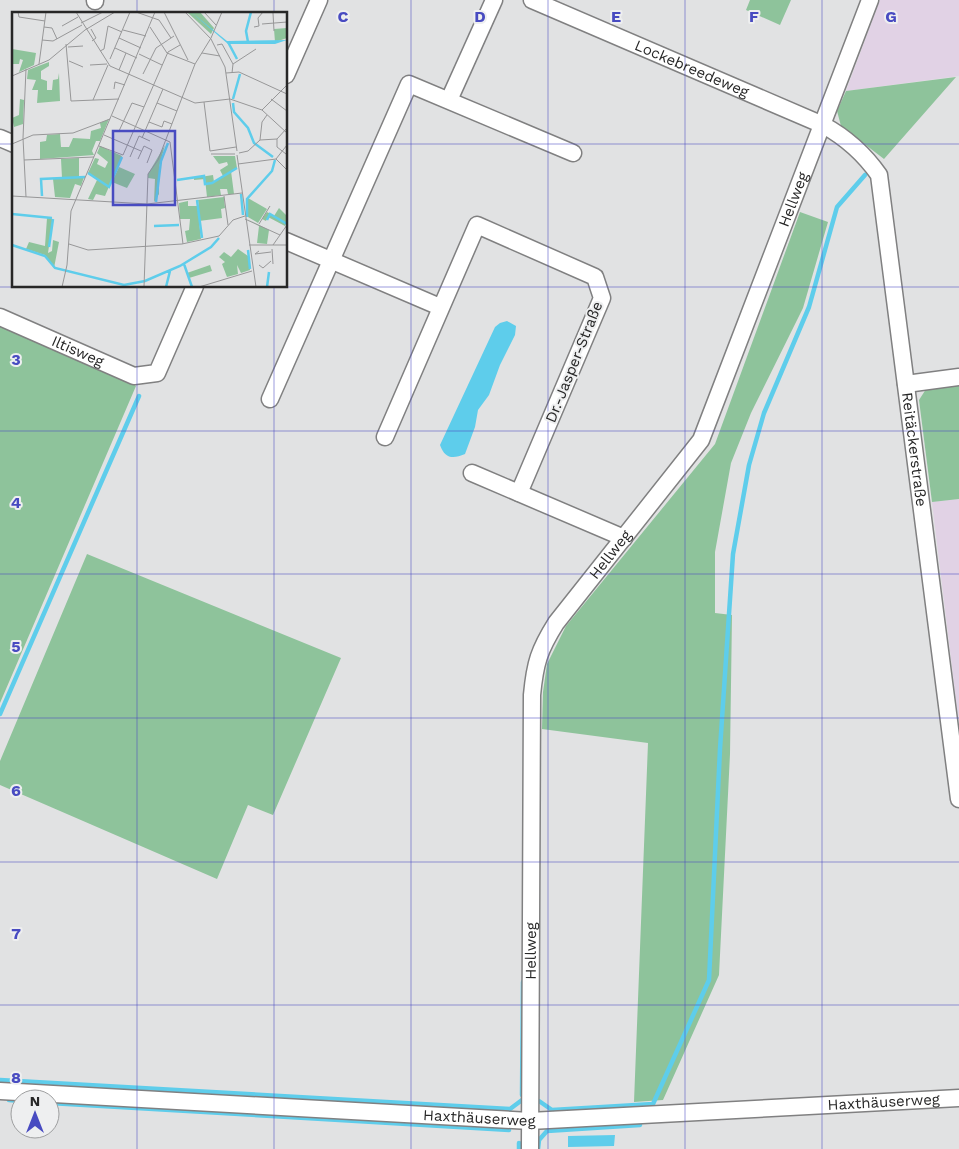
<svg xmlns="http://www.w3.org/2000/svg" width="959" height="1149" viewBox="0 0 959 1149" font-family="'Work Sans',sans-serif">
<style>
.industrial{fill:#e1d2e5}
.green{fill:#8ec39b}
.water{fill:#5ecdeb}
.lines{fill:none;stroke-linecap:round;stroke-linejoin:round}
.stream{stroke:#5ecdeb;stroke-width:4.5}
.street-casing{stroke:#808081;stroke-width:19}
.street{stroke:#fff;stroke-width:16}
.grid{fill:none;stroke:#484bc1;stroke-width:1;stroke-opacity:0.55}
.labels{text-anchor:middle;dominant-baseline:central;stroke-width:4;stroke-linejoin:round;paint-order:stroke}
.street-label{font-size:15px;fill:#272727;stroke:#eeeff0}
.inset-river{fill:none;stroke:#5ecdeb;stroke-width:2.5}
.inset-road{fill:none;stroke:#979798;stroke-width:1}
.view{fill:#484bc1;fill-opacity:0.15;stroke:#484bc1;stroke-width:2.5}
.inset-edge{fill:none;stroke:#272727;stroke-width:2.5}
.grid-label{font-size:16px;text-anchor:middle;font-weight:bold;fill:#484bc1;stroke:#eeeff0;stroke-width:4;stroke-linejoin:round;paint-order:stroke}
</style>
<rect width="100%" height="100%" fill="#e1e2e3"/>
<path class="industrial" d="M880,0H959V76L846,91Z
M959,499V724L932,502Z"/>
<path class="green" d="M750,0H791L780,25L746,10Z
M956,77L884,159L841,126L837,111L846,91Z
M800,212L828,222L803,308L751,413L731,463L715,552V613L732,615L730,754L719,975L663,1100L634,1102L648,743L542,729L543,692L547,664L566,626L715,444Z
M0,324L126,379L136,386L0,703Z
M959,382V499L932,502L919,400L928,386Z
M87,554L341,658L273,815L248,805L217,879L0,785V761Z"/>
<path class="water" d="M507,321L516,326L515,335L500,365L489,395L478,410L475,427L465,454C453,459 445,459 440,445L495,327L500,323Z
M615,1135L614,1146L568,1147V1136Z"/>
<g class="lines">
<path class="stream" d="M0,714L139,396
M0,1080L510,1109L522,1100
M522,1095L523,982
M9,1100L20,1101
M539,1101L552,1110L653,1104L709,980L720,749L733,554L749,465L764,413L809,307L837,207L865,175
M50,1103L509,1130
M519,1149V1143
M538,1149L539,1140L547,1131L640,1125"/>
<g class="street-casing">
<g id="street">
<path id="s1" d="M532,0L823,125C845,137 865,155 879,175L959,799"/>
<path d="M95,1V0"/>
<path d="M286,75L319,0"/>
<path d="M449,100L494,0"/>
<path d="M0,138L14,144"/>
<path d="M286,241L440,307"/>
<path id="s2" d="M0,317L134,376L157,373L195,286"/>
<path d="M906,384L959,377"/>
<path d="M270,399L409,84L573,153"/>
<path d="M385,437L477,225L595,277L602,298L519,493"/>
<path d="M472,473L624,538"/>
<path id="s3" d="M0,1091L530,1121L959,1098"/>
<path id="s4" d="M530,1149L532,695C535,663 539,650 556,623L701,440L870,0"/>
</g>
</g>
<use href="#street" class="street"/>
</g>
<path class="grid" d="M137,0V14M274,0V14M411,0V1149M548,0V1149M685,0V1149M822,0V1149M0,144H14M286,144H959M137,286V1149M274,286V1149M0,287H959M0,431H959M0,574H959M0,718H959M0,862H959M0,1005H959"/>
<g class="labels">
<g class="street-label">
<text stroke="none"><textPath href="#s1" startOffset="174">Lockebreedeweg</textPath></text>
<text stroke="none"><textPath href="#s4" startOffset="1022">Hellweg</textPath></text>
<text stroke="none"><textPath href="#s2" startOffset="85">Iltisweg</textPath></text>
<text transform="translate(574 362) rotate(-68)">Dr.-Jasper-Straße</text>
<text stroke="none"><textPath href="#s1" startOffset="669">Reitäckerstraße</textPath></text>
<text stroke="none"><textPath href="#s4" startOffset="618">Hellweg</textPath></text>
<text stroke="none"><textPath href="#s4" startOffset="198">Hellweg</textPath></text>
<text stroke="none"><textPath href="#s3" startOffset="885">Haxthäuserweg</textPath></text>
<text stroke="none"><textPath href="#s3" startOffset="480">Haxthäuserweg</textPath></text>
</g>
</g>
<g transform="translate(12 12)">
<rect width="275" height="275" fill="#e1e2e3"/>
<path d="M175,0H188L202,16L199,22ZM275,16V26L263,30L262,17ZM0,37L24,41L22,53L7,60L11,48L8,47L7,52H0ZM37,50V54L29,59V67L35,69V78H40L41,68L46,67L47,61L48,89L25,91L26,78H20L24,68L15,67L16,58ZM8,87L12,88L11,112L2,115L0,106L7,103ZM97,107L88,129H84L80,139L82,143L28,147V130L34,129L35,123L48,122L49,135H57L61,126L78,127L79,119L89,116L88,111ZM153,133L147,155V182L142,190L143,167L136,166V162ZM88,134L110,144L93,184L84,182L81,188L76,187L85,168L76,161L83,146L87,147L85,152L93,156L96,150L85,141ZM201,144H223L225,156L219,159L222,182H216L215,177H208L209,183L195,185L193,167L182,168V166L201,163L202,170L211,164L208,158L216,153L215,150L207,152ZM67,146V165H72L69,174L63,172L58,186L43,185L41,167L50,166L49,147ZM107,155L123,162L115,176L100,170ZM212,185L213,196L209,197L210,206L187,209L189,227L175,230L173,219L177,218L178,207H168L167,191L176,189V194H187L186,188ZM236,186L255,197L246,211L236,205ZM267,196L275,204L273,214L256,205L254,209L250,207L255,200L262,204ZM35,206L41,207L36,241L40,239L41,228L47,230L42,256L33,243L14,237L17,230L33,234ZM235,207L257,218L255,232L245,231L247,214ZM226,237L236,244L238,258L229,261L225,253L226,262L215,265L210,252L213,250L207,245L212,240L219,245ZM198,253L200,259L177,266L175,261Z" fill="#8ec39b"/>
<path d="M179,0L215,29L275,28L263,32H216Z" fill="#5ecdeb"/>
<path class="inset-river" d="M216,30L225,47M236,30L234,19L239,0M221,87L228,62M221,91L222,100L236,116L242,131L261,145M76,161L97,175L110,145M165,168L192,164L193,172L200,171L225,156M229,182L231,203M30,184L29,167L73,165M185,188L190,226M144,190L149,149L156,131M0,202L40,206M235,205V187L260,159L263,148M255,208L258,202L275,212M142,214L167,213M0,233L33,244L43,256L112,273L133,269L168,254L199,235L207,226M37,235L41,207M236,238L238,257M172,252L180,275M154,275L158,259M255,275L257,260"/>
<path class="inset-road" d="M6,0L7,5L33,9M64,0L98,54L183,91L218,87M124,0L147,8L159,26M152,0L176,48M173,0L199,27L213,55L225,139M192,0L204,13M261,1L262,19M69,11L91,0M250,12L275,10M50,14L66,5M32,15L40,16L45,27M138,15L155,41L183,52M242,15L247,14L246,6L251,0M79,17L84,26L80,29M73,18L103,0M111,18L134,24M107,26L129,36M30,28L41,29L70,13M54,32L59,89L107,87M205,33L210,32L221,52L220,61M56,35L71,34M103,36L125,46M88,39L92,37L96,14L110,20M190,41L208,44M127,42L150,53M98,47L118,0M57,49L71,55M27,52L34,0M221,52L244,37M78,53L95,52M107,58L114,41M214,61L227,60L275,82M131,62L144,36L162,24M0,64L37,48L73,18M102,77L103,70L113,73M218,87L250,98M259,87L275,99M81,88L96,53M192,90L198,139L224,135M145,91L165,99M250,98L275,73M250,98L275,121M100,104L158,130L171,232M137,110L150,115L152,109L160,112M107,119L120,91L132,95M92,123L129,139M130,126L151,77M265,127V135L274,142M248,128L250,110L255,103M0,132L21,123L61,121L98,107M87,134L111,143L156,40L168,33M227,141L236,139L248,128L265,127L275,116M199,142H223M225,143L244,275M118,145L127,124L138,129M126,147L132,134L140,138L135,151M264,147L275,158M12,148L82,145M226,152L264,147L275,133M0,184L135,192L230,181M212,184L216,213M14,185L11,126L14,57M233,207L268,223M247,212L258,194M57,232L76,238L170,232L207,224L221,208L233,204M237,233H275M261,233L275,213M260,237L261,252M247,239L243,242L259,240M247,253L251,256L259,249M50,275L55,253L59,199L143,0M132,275L136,162L146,148L183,52L199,26L210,0M187,275L240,259"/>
<path class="view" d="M101,119H163V193H101Z"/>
<rect width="275" height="275" class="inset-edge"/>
</g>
<g class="grid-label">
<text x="343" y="22">C</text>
<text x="480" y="22">D</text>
<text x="616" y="22">E</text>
<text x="754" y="22">F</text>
<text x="891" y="22">G</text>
<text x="16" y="365">3</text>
<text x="16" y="508">4</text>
<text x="16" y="652">5</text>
<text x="16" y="796">6</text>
<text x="16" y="939">7</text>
<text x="16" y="1083">8</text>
</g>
<g transform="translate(35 1114)"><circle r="24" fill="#eeeff0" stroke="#9e9fa0"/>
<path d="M0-4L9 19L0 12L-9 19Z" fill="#484bc1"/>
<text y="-8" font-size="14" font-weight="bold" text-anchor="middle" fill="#272727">N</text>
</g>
</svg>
